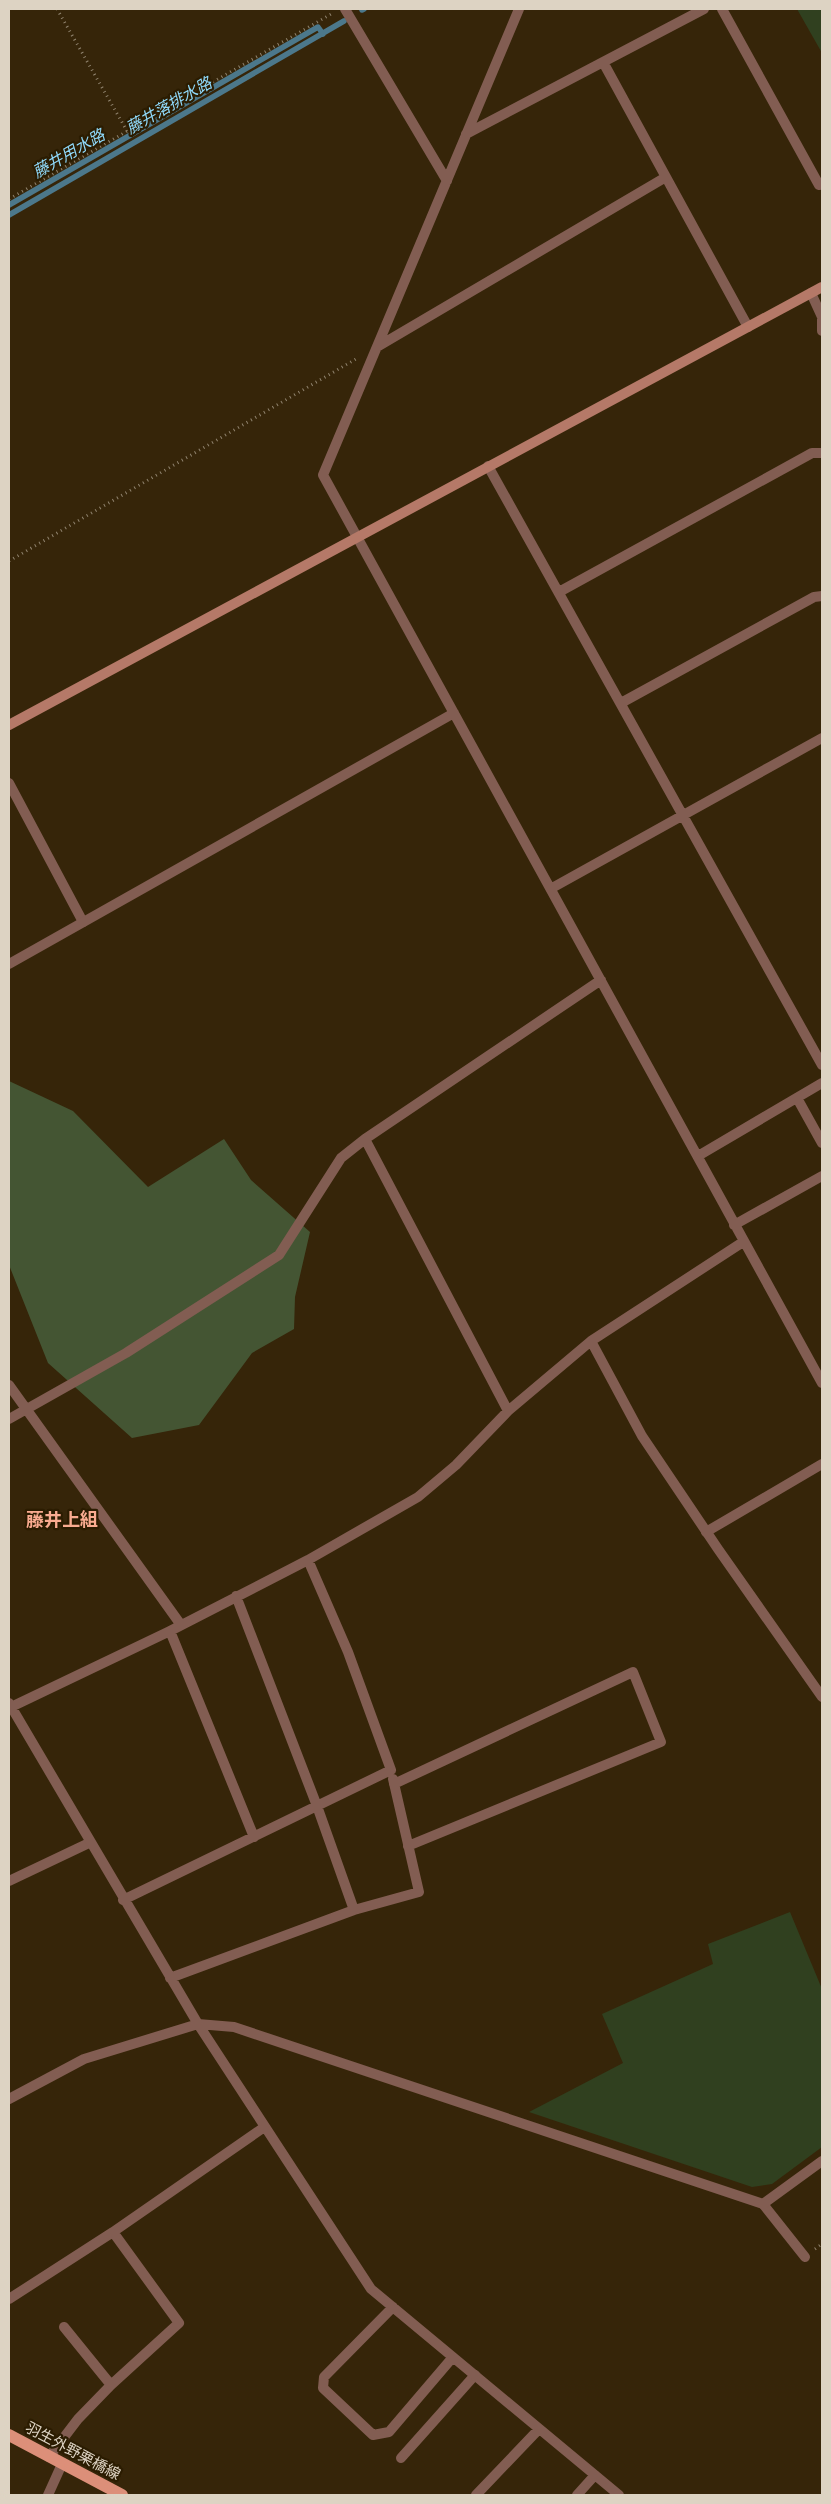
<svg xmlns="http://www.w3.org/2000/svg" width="831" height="2504" viewBox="0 0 831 2504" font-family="'Nunito Sans','Noto Sans JP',sans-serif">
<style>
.green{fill:#30401f}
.forest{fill:#453}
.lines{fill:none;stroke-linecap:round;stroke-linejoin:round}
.stream{stroke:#4c788b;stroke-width:5.5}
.path{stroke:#91846f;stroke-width:3;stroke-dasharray:1 4;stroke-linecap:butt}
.lane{stroke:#825d52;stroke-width:10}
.street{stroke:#825d52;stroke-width:10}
.secondary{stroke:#b57968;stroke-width:10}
.primary{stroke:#dc8f79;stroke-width:12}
.labels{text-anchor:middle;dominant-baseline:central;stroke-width:4.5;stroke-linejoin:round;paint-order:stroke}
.street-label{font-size:15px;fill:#ddd3c3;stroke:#2b1c01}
.water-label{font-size:16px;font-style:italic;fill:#90dafb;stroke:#2b1c01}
.quarter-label{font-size:18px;font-weight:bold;fill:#f9ab90;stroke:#2b1c01}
</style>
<rect width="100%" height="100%" fill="#362509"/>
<path class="green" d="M797,9H822V53Z
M790,1912L822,1989V2147L772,2184L752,2187L529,2112L623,2063L602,2014L713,1964L708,1944Z"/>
<path class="forest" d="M9,1081L73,1111L148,1187L224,1139L251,1180L310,1232L295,1297L294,1329L252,1353L199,1425L132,1438L48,1363L9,1265Z"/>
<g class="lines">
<path class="stream" d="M362,10L364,9
M9,205L318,27L323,34
M9,215L344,21"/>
<path class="path" d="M57,9L127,131
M9,199L333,13
M9,561L356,359
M815,2249L822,2244"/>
<path class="lane" d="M9,783L83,922
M706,1532L822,1464
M9,1881L89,1843
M763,2204L805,2257
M401,2458L475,2375"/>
<path class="street" d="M345,9L447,181
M519,9L323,475L822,1383
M722,9L819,185L822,183
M603,62L748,327
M466,134L704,9
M811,293L822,317V331
M377,347L666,177
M488,466L822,1065
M559,592L812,453H822
M621,703L814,597L822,596
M552,888L822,738
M9,964L454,713
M797,1098L822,1143
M365,1139L508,1411
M698,1156L822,1083
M734,1225L822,1176
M591,1341L642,1436L718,1549L822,1697
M9,1385L181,1625
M9,1419L126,1353L279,1255L341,1158L365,1139L601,980
M236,1596L317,1806L354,1910L419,1892L393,1779
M170,1631L254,1837
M9,1703L198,2024L371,2289L619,2495
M9,1708L170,1631L308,1560
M394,1784L633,1672L661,1742L408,1846
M123,1900L391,1770L348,1652L308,1560L418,1497L456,1465L508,1411L591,1341L743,1242
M170,1978L354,1910
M9,2099L84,2059L198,2024L234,2027L763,2204L822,2161
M113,2232L263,2128
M9,2299L113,2232L179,2323L111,2385L78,2419L49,2457
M393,2307L324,2377L323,2388L373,2435L389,2432L453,2357
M64,2327L111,2385
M48,2495L62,2464
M476,2495L539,2429
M577,2495L595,2475"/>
<path class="secondary" d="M9,725L822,287"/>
<path class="primary" d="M9,2435L122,2495"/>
</g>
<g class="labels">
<g class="street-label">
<text transform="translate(73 2451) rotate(28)">羽生外野栗橋線</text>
</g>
<g class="water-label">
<text transform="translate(169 106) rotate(-30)">藤井落排水路</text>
<text transform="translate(69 154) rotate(-30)">藤井用水路</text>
</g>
<g class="quarter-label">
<text x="62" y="1520">藤井上組</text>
</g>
</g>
<rect width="831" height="2504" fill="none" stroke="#ddd3c3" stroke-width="20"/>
</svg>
